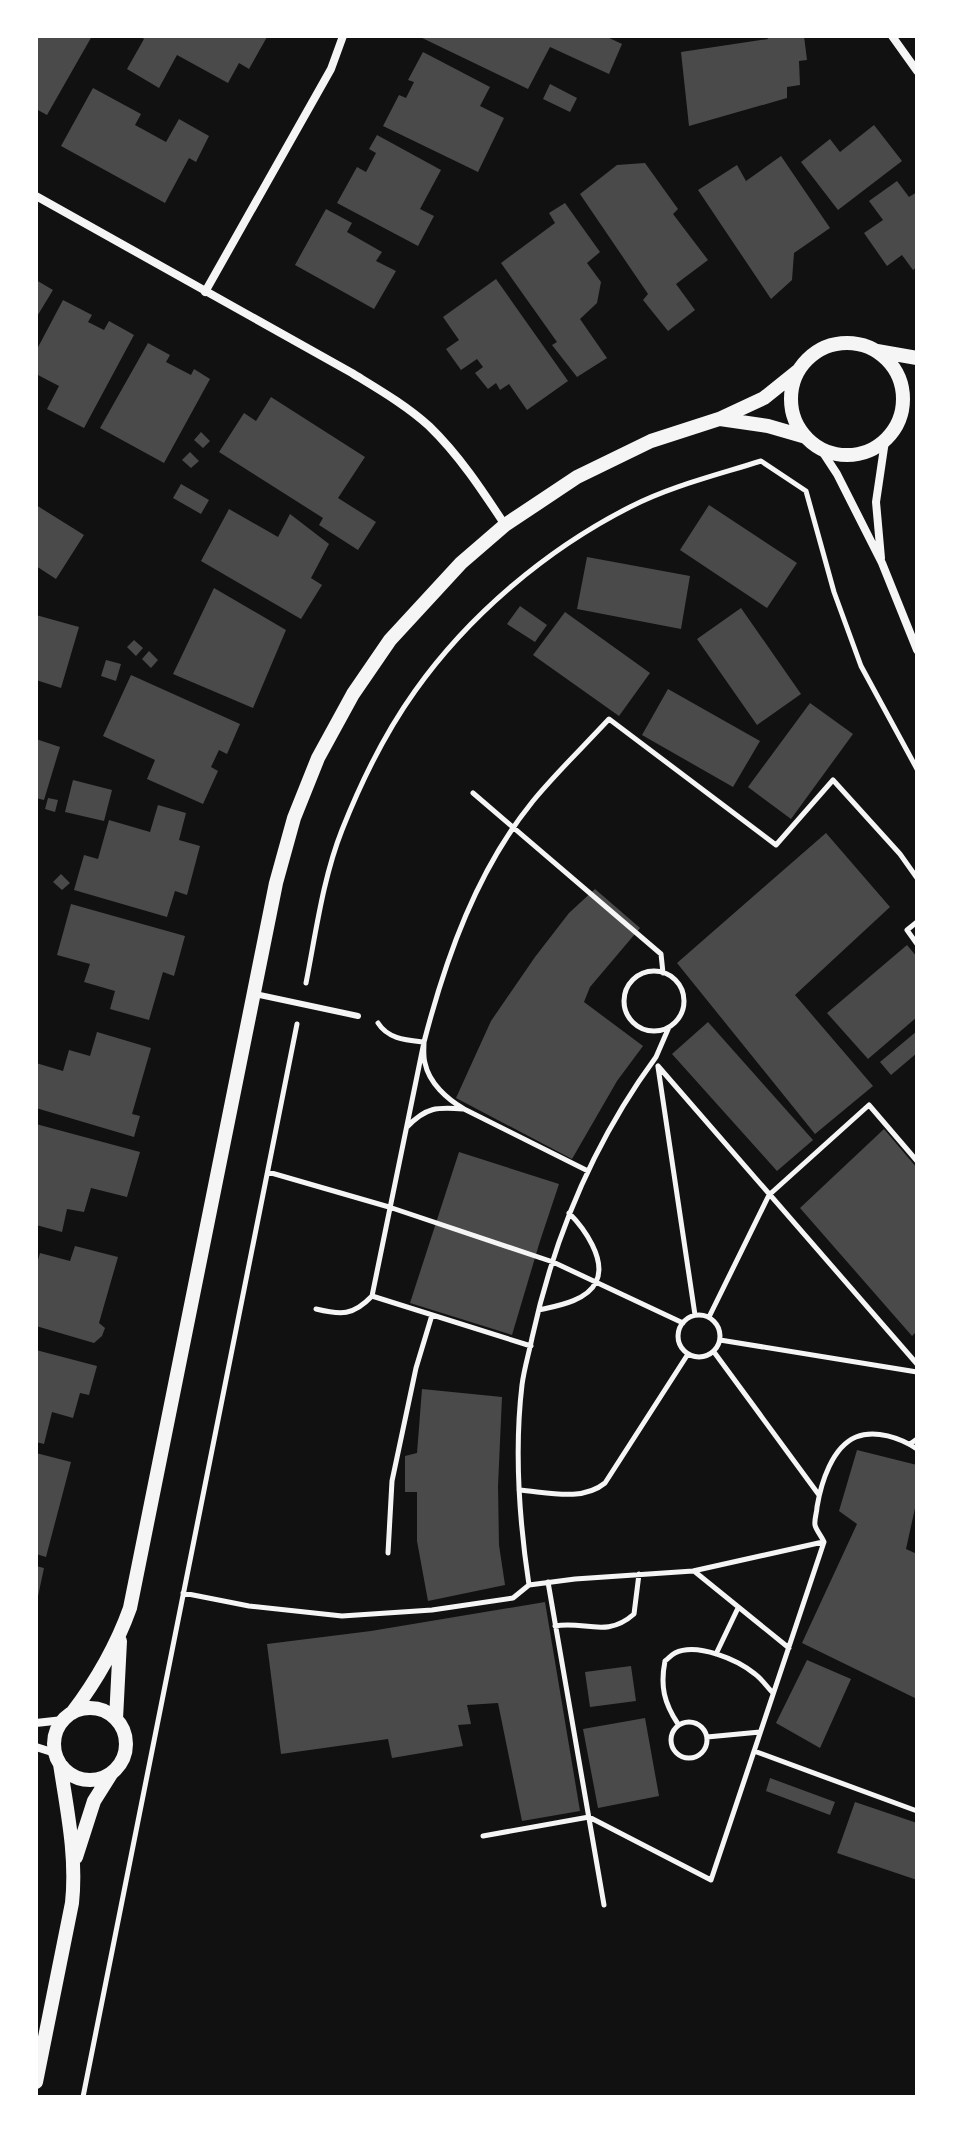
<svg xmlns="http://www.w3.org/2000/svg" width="953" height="2133" viewBox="0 0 953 2133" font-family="Helvetica,sans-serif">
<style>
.building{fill:#4a4a4a}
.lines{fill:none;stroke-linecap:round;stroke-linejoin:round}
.path{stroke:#f5f5f5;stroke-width:5}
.service{stroke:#f5f5f5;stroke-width:6}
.minor{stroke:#f5f5f5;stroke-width:8}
.tertiary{stroke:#f5f5f5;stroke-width:14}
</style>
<rect width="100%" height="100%" fill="#111"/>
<path class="building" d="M36,36H92L47,115L36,109Z
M140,36H265L267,37L249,69L239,63L228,83L177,55L159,88L127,69L144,39Z
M418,36H605L622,44L609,74L550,47L528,89Z
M767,36H804L807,60L799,61L800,85L787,87V98L689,126L681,52L768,39Z
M423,52L490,87L480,106L504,118L478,172L383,126L399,95L406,98L414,82L408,80Z
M550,84L577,98L570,112L543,99Z
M93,88L141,114L135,125L166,142L179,119L209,136L196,162L189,158L165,203L61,146Z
M874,125L902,161L838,210L801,162L830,139L840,152Z
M377,135L441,170L420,209L434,216L418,246L337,203L357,167L366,172L376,153L369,149Z
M781,156L830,228L794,253L792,280L771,299L698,190L737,165L746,181Z
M645,163L678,209L673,214L708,260L676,284L695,310L668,331L643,300L648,294L580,194L617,165Z
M897,181L909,197L917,192V267L913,270L902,255L887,266L864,233L883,220L869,201Z
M565,203L600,252L587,263L601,282L597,303L580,319L607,358L577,377L552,345L557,342L501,263L555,223L549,213Z
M326,209L352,223L347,232L382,252L376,261L396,271L374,309L295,265Z
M496,279L568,381L527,410L509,384L500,390L496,383L488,389L475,373L483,367L477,359L461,370L446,349L459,340L443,317Z
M36,280L53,290L36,318Z
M63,300L92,315L88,322L104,330L109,321L134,335L84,428L47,409L59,386L36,374V351Z
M148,343L170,355L166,362L191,375L194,369L210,379L164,463L100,428Z
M271,397L365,457L338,498L376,522L358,550L319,525L323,518L219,452L244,413L256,421Z
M201,432L210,441L203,448L194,440Z
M190,452L199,461L191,468L182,460Z
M181,484L209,500L201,514L173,498Z
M36,505L84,535L56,579L36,566Z
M709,505L797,563L767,608L680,550Z
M229,509L278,537L290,514L329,544L311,578L322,585L301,619L201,561Z
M587,557L690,576L681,629L577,609Z
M214,588L286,630L253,708L173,674Z
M520,606L547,625L535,642L507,624Z
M741,608L801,694L757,725L697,639Z
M565,612L650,673L619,716L533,655Z
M36,615L79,627L61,688L36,680Z
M134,640L143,648L136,656L127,647Z
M149,651L158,660L151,668L142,659Z
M106,660L121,664L116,681L101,676Z
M131,675L240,724L227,754L219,750L211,767L218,771L203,804L147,779L155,760L103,736Z
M668,689L760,741L733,787L642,735Z
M810,703L853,734L791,819L748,787Z
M36,739L60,747L44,800L36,798Z
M73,780L112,790L104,821L65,812Z
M48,798L58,800L55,812L45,809Z
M158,805L186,813L179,840L200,846L187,895L175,891L167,917L74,890L84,855L98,859L109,820L150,832Z
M826,833L890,907L795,995L873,1086L815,1134L677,963Z
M61,874L70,883L62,890L53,882Z
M595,889L640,928L590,987L584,1002L643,1046L617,1081L572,1159L456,1098L491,1021L535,957L569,913Z
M71,904L185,936L174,976L163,972L149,1020L110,1009L115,991L84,982L90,964L57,955Z
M907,945L917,957V1017L868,1059L827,1013Z
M708,1022L813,1140L777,1171L672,1054Z
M917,1031V1053L891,1075L880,1062Z
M97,1032L151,1048L132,1114L140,1116L134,1137L36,1108V1063L63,1071L69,1050L90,1056Z
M36,1124L140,1152L127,1197L91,1188L84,1212L67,1209L62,1232L36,1225Z
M884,1129L917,1168V1331L912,1336L800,1208Z
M459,1152L559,1184L540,1241L512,1335L410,1303Z
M75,1246L118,1257L99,1323L105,1328L102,1336L94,1343L36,1326V1267L40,1253L70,1261Z
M36,1350L97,1366L89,1395L80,1393L73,1418L52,1412L44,1444L36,1442Z
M422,1389L502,1397L498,1486L499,1545L505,1585L428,1601L417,1541V1492H405V1456L417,1453Z
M857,1450L917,1465V1499L906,1549L917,1554V1699L802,1643L857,1524L839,1511Z
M36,1453L71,1462L46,1557L36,1554Z
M36,1566L44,1568L37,1601H36Z
M545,1602L580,1811L522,1821L498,1703L467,1705L471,1724L458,1725L463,1746L392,1758L388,1739L281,1754L267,1644L371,1631Z
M807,1660L851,1679L820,1748L776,1723Z
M631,1666L636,1701L590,1707L585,1672Z
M645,1718L659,1796L598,1808L583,1729Z
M770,1778L835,1802L830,1815L766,1791Z
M855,1802L917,1823V1880L837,1853Z"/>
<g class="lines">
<path class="path" d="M473,793L661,954L663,973
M917,922L907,930L917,944
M624 1001a30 30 0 1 1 60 0a30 30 0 1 1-60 0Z
M306,983C316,932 323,878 342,830C361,782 385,733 415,691C469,615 547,549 630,507C671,486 717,475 761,461L806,491L834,592L861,666L917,769
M378,1023C388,1039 406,1040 424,1042C424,1048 423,1056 425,1063C429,1083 447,1099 464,1109L588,1171
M656,1057L669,1027
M658,1066L917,1364
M658,1067L695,1315
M407,1127C426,1107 437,1107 463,1109
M268,1172L389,1207L553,1262L683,1323
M372,1296L531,1346
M316,1309C341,1315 353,1316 372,1296L424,1042C446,957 477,870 533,801C556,773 584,746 609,719L776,845L833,780L900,854L917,878
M539,1310C557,1306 587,1301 596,1282C607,1260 584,1228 569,1213
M678 1336a21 21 0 1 1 42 0a21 21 0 1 1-42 0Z
M709,1317L769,1195L869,1105L917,1161
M720,1340L917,1372
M714,1352L819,1495
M910,1444L917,1439
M519,1490C547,1492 582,1502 605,1483L688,1354
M388,1553L392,1481L416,1368L432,1315
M694,1571L789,1648
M548,1582L604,1905
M529,1585C519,1519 514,1452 522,1385C524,1369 529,1353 532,1338C554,1237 595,1140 656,1057
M183,1593L249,1606L342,1616L432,1610L513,1598L529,1585L575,1579L693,1571L823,1542
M555,1626C584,1620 606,1639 634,1614L639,1574
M716,1654L738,1608
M671 1740a18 18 0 1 1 36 0a18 18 0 1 1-36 0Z
M678,1724C664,1703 660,1686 665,1661C669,1658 671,1655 675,1653C697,1642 738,1660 755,1674C762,1679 767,1687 773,1693
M707,1737L760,1732
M754,1751L917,1811
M483,1836L589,1817L711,1880L824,1542C822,1537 816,1530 815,1525C814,1520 817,1512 817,1507C821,1483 832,1447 856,1437C875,1429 901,1438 917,1449
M83,2097L297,1024"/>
<path class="service" d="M255,994L358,1016"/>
<path class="minor" d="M892,36L917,71
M36,196L352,373C378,389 406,405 429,426C459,455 482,490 505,525
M205,292L331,69L343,36
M820,448L837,474L882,563L917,650
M881,558L876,502L885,441
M36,1723L63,1720
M36,1747L55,1753"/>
<path class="tertiary" d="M791 399a56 56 0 1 1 112 0a56 56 0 1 1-112 0Z
M877,351L917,358
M720,419L768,426L806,437
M54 1744a36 36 0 1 1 72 0a36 36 0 1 1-72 0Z
M72,1713C97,1680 116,1647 130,1608L276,883L294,818L318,758L353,694L390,640L461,563L505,525L577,477L651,441L719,419L764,398L799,370
M116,1719L120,1641
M76,1857L94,1801L111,1774
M36,2082L72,1903C77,1856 67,1810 60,1764"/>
</g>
<rect width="953" height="2133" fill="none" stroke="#ffffff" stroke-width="76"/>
</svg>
